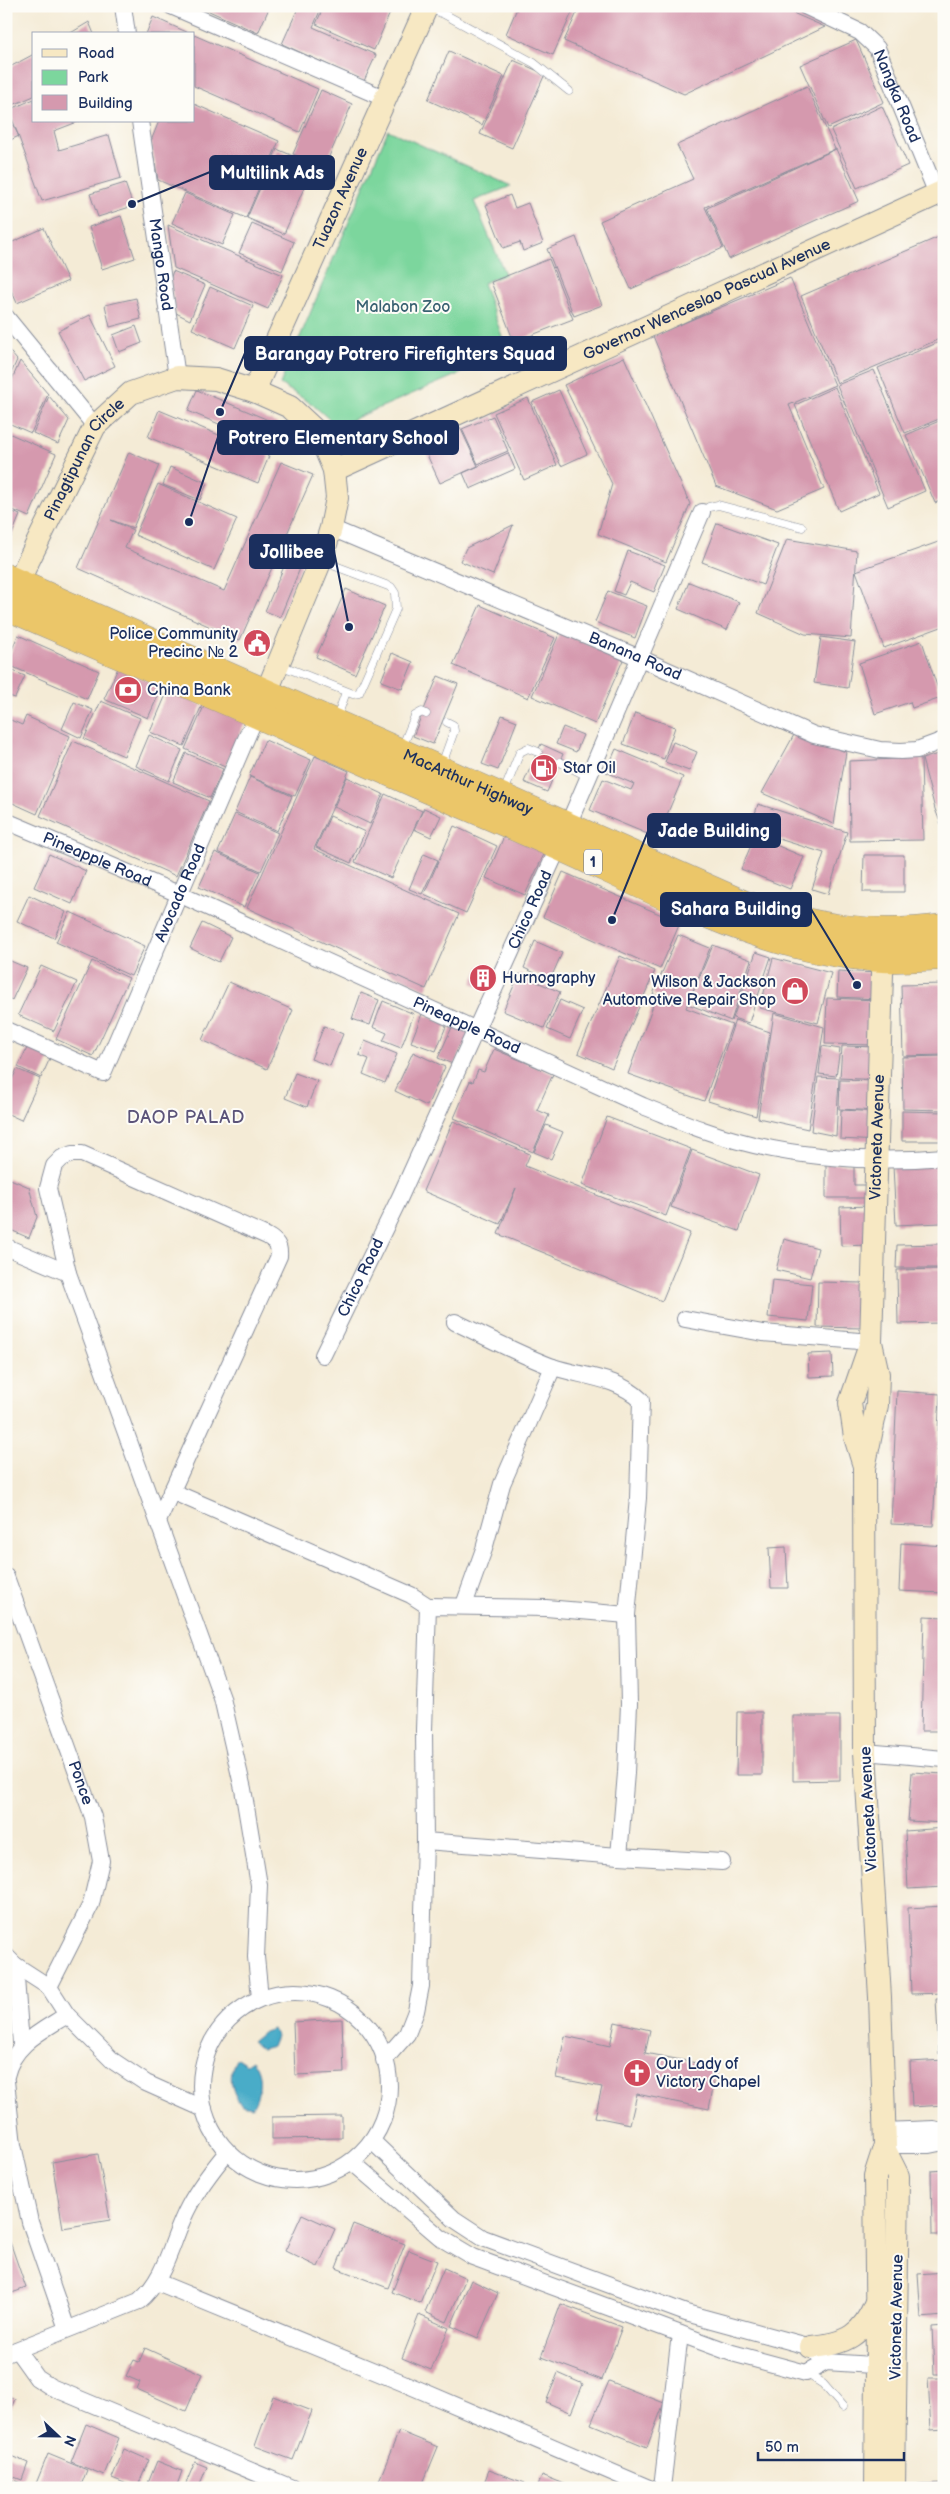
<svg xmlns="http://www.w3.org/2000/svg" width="950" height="2494" viewBox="0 0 950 2494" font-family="'Balsamiq Sans',sans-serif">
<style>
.green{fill:#7cd69d;stroke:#4c827e}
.water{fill:#49acc8;stroke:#326e93}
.building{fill:#d599ae}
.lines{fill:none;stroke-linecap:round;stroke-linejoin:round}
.lane-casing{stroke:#888d9a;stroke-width:9}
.street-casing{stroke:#888d9a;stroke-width:18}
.secondary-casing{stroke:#888d9a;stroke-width:24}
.highway-casing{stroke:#888d9a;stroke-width:29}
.lane{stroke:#fff;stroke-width:8}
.street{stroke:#fff;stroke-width:16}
.secondary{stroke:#f7e8c3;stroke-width:22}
.highway{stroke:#ebc669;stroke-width:28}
.labels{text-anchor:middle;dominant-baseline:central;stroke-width:4;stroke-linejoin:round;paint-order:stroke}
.shield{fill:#fdfcf7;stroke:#5f6c8c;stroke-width:1}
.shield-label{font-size:15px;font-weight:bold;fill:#1b2f5e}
.street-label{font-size:16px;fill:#1b2f5e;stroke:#fdfcf7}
.park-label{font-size:16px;fill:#386171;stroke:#fdfcf7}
.poi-label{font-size:16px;fill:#1b2f5e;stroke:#fdfcf7;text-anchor:start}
.neighbourhood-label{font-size:18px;letter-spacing:1px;fill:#5c547a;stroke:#fdfcf7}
.leader{fill:none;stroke:#1b2f5e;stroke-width:2}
.callout-dot{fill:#1b2f5e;stroke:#fdfcf7;stroke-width:2}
.callout{fill:#1b2f5e;stroke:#1b2f5e;stroke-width:2}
.callout-label{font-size:18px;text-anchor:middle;font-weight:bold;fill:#fff}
</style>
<rect width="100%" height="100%" fill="#fdfcf7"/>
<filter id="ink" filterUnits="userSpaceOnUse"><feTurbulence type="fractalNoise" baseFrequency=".02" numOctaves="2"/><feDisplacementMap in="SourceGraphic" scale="10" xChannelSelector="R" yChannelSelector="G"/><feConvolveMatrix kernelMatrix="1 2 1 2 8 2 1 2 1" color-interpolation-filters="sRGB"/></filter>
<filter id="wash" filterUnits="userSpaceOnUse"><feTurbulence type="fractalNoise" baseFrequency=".0096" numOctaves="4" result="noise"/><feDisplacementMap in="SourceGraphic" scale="20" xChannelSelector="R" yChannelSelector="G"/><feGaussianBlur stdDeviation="1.12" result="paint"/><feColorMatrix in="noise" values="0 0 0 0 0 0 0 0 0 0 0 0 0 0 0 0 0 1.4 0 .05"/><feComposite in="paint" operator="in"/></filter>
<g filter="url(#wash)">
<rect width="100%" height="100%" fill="#f4ebd6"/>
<path class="green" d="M388,130L511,186L474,201L505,274L483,283L508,353L337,426L312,404L280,384Z"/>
<path class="water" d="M273,2029L276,2036L272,2046L261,2049L252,2042L264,2032Z
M237,2058L246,2064L252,2060C263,2073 261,2093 252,2107L242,2105C231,2094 227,2072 237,2058Z"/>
<g id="blocks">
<path class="building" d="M198,6H270L258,33Z
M299,6H322L313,27L376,55L364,81L282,44Z
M324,6H393L374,50L316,24Z
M518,6L574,8L553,55L506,34Z
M580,6H777L825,27L684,94L564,41Z
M153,17L191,34H146Z
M89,22L94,34H69Z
M194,35L318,89L300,132L194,86Z
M856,40L884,102L828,128L800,65Z
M449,51L504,76L482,125L428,100Z
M34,54V96L6,108V69Z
M513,60L545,74L512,148L480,134Z
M807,86L835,149L705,207L723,248L631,289L600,221L693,179L677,145Z
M321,90L352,104L324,168L293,154Z
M34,99V121H80L54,131L59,150L109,135L121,178L42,201L9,110Z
M194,104L279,141L246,218L158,180L151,141L159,121H194Z
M882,106L908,165L857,188L831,130Z
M6,113L19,136L6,142Z
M277,149L314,165L284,234L247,218Z
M836,149L859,201L729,259L707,208Z
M125,183L133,206L98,217L90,194Z
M185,193L235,215L222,245L172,223Z
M510,195L515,208L528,203L543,243L523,251L520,242L503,248L486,205Z
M121,216L135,258L102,269L89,227Z
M252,224L294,242L282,271L239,253Z
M168,225L283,275L268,309L174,268Z
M44,228L68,281L17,303L6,279V245Z
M941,236L944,241V337L837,383L801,296Z
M576,237L602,305L574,316L547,249Z
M549,259L573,319L514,342L491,282Z
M173,271L205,285L190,320L176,313L170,280Z
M790,278L835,385L789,405L824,489L777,509L716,486L653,336Z
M210,287L253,306L235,348L192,329Z
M136,298L141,319L110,327L105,305Z
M90,315L115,366L84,381L58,331Z
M136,326L142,343L119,352L113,335Z
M944,340V417L905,433L878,368Z
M6,347L17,360L6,385Z
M624,357L690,504L666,562L598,534L612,484L564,385Z
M20,361L48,394L31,433L6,422V393Z
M874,370L925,491L888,507L837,385Z
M835,387L879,493L839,511L795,405Z
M197,390L292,430L283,451L188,411Z
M559,390L587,454L561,466L532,402Z
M49,396L69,420L58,444L33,433Z
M528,398L557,465L524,480L494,413Z
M159,410L269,456L258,483L148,437Z
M493,416L508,451L478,464L462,429Z
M944,419V499L935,503L906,435Z
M460,427L478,466L440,483L422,444Z
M6,432L56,454L29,517L6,507Z
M129,452L159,465L133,528L111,520L133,530L125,548L224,591L281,462L313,475L240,640L78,568Z
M508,453L515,469L470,489L463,473Z
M170,467L207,483L200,500L163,485Z
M158,484L237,519L214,570L135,535Z
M6,509L20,515L10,539L6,537Z
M717,523L778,545L763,585L702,562Z
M513,525L493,575L460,561L466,548Z
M787,539L857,551L851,638L805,634L758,613Z
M944,540V626L884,648L856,571Z
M294,543L308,549L280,617L265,611Z
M628,551L665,565L654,592L630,582L624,595L614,591Z
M689,582L739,602L727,630L678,609Z
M346,589L385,606L355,674L316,657Z
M608,591L647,606L635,638L595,622Z
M480,605L555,638L528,698L453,665Z
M560,632L623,660L595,724L532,696Z
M18,635L99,671L87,699L6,664Z
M821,637L855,642L848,688L814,683Z
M922,641L941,698L912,708L910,702L875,714L859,663Z
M392,653L413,662L402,689L381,681Z
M6,668L25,676L15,698L6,695Z
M118,668L162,687L148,718L104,699Z
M438,676L458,684L433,744L413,736Z
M168,690L202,705L184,746L150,732Z
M101,701L140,718L124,756L84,739Z
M74,702L93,710L81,738L62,729Z
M205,704L245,722L225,767L185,749Z
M635,713L675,727L664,759L623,744Z
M502,715L517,721L498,770L482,764Z
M26,716L70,736L37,814L6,800V718L22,725Z
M563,727L583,735L576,752L556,744Z
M795,733L846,752L834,824L762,793Z
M149,735L182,750L169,781L136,766Z
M265,740L311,760L295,796L249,776Z
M73,741L209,801L176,876L40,816Z
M673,742L697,752L689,771L665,762Z
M541,744L563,754L547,792L524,782Z
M616,749L683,777L657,838L590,810L603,779L631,790L634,784L606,772Z
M944,752V832L935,809L922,759Z
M186,753L223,769L210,798L173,782Z
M315,756L349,771L314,849L459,914L426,989L247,908Z
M921,758L923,840L850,841L849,761Z
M250,777L292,796L277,831L235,812Z
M347,777L383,794L370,824L334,807Z
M385,794L422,811L391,878L355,862Z
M758,804L847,832L828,894L812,889L824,853L750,830Z
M424,808L441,816L431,837L414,829Z
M235,814L278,833L261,871L218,852Z
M330,816L365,832L351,863L316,847Z
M454,826L497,846L466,913L424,894Z
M505,834L545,852L525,895L486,878Z
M755,836L804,857L790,889L741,869Z
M215,852L260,872L244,907L199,887Z
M49,854L86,871L72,904L34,887Z
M424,854L438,860L422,894L409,889Z
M864,855H904V892H863Z
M563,872L680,923L660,969L543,917Z
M29,895L66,912L54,938L17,921Z
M70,912L145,946L131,976L56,942Z
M202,923L231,937L219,962L190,948Z
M678,935L710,948L686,1008L732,1025L704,1101L628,1074L656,997L677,1004L653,994Z
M535,941L562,953L550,980L524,968Z
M713,945L751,960L731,1021L688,1004Z
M756,952L771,957L758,996L746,992L757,996L749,1023L733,1018Z
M620,956L655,971L612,1068L578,1053Z
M773,958L831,973L818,1023L760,1008Z
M6,959L27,968L12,1000L6,997Z
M92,961L129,978L93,1056L56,1039Z
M41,966L77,982L54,1031L18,1015Z
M480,966L493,972L486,989L472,983Z
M838,971L878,973V999L837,997Z
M519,974L560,992L544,1028L503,1011Z
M229,982L293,1010L267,1069L202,1040Z
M944,984V1055L903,1056L901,985Z
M361,993L379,1000L370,1025L352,1019Z
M827,998L878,1000L876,1045L825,1044Z
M560,1000L583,1010L570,1039L547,1029Z
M383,1001L414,1014L401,1048L383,1041L387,1033L373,1027Z
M774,1013L824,1027L808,1129L758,1118Z
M422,1014L447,1024L436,1051L411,1042Z
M735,1020L770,1032L756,1116L708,1101Z
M453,1025L470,1033L455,1065L438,1058Z
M324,1026L343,1034L330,1066L311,1059Z
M365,1041L397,1054L385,1083L363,1074L369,1059L359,1055Z
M28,1046L51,1056L41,1078L18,1067Z
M822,1046L840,1049L836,1076L819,1074Z
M842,1046L881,1047L879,1080L840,1078Z
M494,1049L553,1074L537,1110L549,1115L533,1152L454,1118L470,1081L473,1082L478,1070L484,1072Z
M413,1052L445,1067L427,1106L395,1091Z
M944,1056V1110L903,1109L902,1057Z
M17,1069L40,1079L21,1120L6,1113V1092Z
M295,1073L317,1081L307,1107L285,1098Z
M818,1077L839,1078L836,1136L811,1131Z
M840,1080L880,1081L879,1111L839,1109Z
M841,1110L880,1112L878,1141L840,1139Z
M902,1111L944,1112V1141H902Z
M607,1117L691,1149L666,1216L582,1185Z
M453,1121L530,1154L525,1166L690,1233L662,1301L498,1234L516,1188L500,1224L423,1191Z
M546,1125L563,1132L551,1159L534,1152Z
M692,1150L759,1175L739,1231L671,1207Z
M826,1164H854V1185H867V1198H826Z
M938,1164L941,1223L896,1225L893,1166Z
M8,1178L29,1187L37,1217L29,1238L6,1228V1183Z
M869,1206V1245L841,1246L840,1207Z
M784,1239L818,1248L810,1278L776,1270Z
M940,1244V1268H896L897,1245Z
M940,1269L941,1323L898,1324L897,1270Z
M772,1280L812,1284L808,1321L768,1317Z
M818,1282L863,1283L862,1328L817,1327Z
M832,1353L833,1376L809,1377L808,1354Z
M897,1391L940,1394L933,1526L891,1524Z
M901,1543L944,1546L943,1593L899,1591Z
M786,1547L788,1588H771L769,1548Z
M924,1616L944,1617V1731H921Z
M737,1712H762V1775H736Z
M793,1716H840V1780L793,1781Z
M912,1772L944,1774V1823L908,1821Z
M944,1828V1887L908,1889L905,1831Z
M944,1906V1993L911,1994L908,1908Z
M936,1999H944V2053L939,2054Z
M342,2019L344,2073L295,2075L293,2022Z
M615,2022L650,2030L645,2053L717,2067L709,2109L637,2094L630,2124L595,2117L602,2087L556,2078L565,2036L610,2046Z
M944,2060V2105L912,2107L910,2062Z
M342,2116V2138L272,2139V2117Z
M98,2154L110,2220L63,2228L52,2162Z
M944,2170V2235H932L931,2171Z
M302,2214L335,2229L318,2267L285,2251Z
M353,2224L405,2244L388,2288L336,2268Z
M10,2242L26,2288L6,2295V2243Z
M409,2250L437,2261L420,2303L392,2292Z
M444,2268L466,2278L447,2322L425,2312Z
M944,2272V2316L921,2318L918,2274Z
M471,2280L498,2293L478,2338L451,2326Z
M561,2304L622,2327L602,2380L541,2357Z
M419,2315L449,2328L431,2370L402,2358Z
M944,2326V2374H934L932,2327Z
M145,2348L202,2374L186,2411L137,2389L140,2382L126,2376L134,2360L139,2362Z
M558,2373L583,2384L571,2413L546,2402Z
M928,2378H944V2429L931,2430Z
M609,2381L664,2403L647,2447L591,2424Z
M6,2395L15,2399L6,2420Z
M273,2396L312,2411L293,2460L255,2446Z
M86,2424L119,2438L104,2475L71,2462Z
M399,2431L438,2447L421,2488H376Z
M124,2449L149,2460L137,2488L112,2478Z
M6,2454L28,2463L22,2480L6,2474Z
M48,2454L87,2470L80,2488H40L35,2486Z
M157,2461L182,2471L176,2488H146Z
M195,2462L207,2467L199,2486L203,2488H184Z
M489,2470L525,2483L523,2488H482Z
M542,2475L567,2485L566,2488H537Z
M6,2477L28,2486V2488H6Z
M944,2483V2488H918V2484Z"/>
</g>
</g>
<g filter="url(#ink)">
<use href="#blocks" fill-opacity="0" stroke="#888d9a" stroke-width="1"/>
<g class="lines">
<g class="lane-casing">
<path id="lane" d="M429,8L444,14L534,63L569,91
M702,512L709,507L718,505L802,527
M280,665L353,694L359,693L396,609L395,593L391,587L322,561
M336,720L346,692
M402,748L415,716L422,712L426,714
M560,762L589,777
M441,767L454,731L453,725L447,722
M504,792L520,752L528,748L538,752
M806,2373L823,2384L843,2407"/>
</g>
<g class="street-casing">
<g id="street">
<path d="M123,6L127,34"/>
<path d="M171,6L386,99"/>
<path id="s1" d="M805,6L860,32L877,48L937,194"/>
<path id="s2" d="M140,121L177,377"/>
<path d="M6,317L95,426"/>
<path id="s3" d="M331,528L640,658L814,735L880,750L901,751L917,750L944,740"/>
<path id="s4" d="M6,821L181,895L643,1106C663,1114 683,1123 703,1130C778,1157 865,1164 944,1157"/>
<path id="s5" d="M6,1030L103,1073L257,713"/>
<path d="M6,1247L68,1273"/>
<path d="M685,1319L763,1333L871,1342"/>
<path d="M455,1322C487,1337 520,1355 553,1367C584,1377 617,1377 641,1400L638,1498L627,1615L629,1704L626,1773L619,1856"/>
<path id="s6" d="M323,1355L400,1197L559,846L702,512"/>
<path d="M171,1491L411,1595L428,1606"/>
<path d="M159,1519L279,1256C280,1246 276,1241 267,1236L82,1154H72L62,1158L54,1166L48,1188L68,1273L222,1698L243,1789L259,1885L256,1957L260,1998"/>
<path id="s7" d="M6,1577L93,1817L101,1861L91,1904L49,1987"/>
<path d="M464,1605L484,1549L502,1484L553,1367"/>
<path d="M865,1752L944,1759"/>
<path d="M425,1841L619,1856L722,1862"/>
<path d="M6,1956L15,1965L49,1987L67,2015L113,2061L146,2083L204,2109"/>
<path d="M15,1965L21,2045"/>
<circle cx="295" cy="2086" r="94"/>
<path d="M384,2060L407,2034L416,2011L421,1986L425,1841L424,1730L428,1606L546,1608L627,1615"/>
<path d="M6,2076C13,2044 42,2031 67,2015"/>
<path d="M6,2081L13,2145L30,2222L67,2329"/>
<path d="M884,2131L934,2129L944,2132"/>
<path d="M372,2141L454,2219L483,2238L686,2313L811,2347L819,2355"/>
<path d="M885,2145H929L944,2142"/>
<path d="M352,2162L441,2238L473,2257L732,2353L806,2373L826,2362L888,2366"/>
<path d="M157,2282L401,2382L649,2488"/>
<path d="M17,2350L37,2378L51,2387L292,2488"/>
<path d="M6,2354L139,2301C167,2278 172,2237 189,2206C199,2187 213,2169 227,2152"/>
<path d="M662,2488L680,2334"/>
</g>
</g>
<g class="secondary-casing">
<g id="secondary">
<path id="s8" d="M254,391L427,6"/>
<path id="s9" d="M334,470L944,191"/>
<path id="s10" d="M10,598L95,426L131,393L177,377L216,379L254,391L290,407L319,434L334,470L337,498L331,528L321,560L260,708"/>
<path d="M864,1466L855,1437L850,1403L871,1342"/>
<path d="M885,2150L898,2176L894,2488"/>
<path d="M811,2347C846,2344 863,2335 876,2302"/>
<path id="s11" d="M876,2488L877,2365L875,2176L885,2145L880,1997L865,1752L864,1468L877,1405L878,1374L871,1342L883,941"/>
</g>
</g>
<g class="highway-casing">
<g id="highway">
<path id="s12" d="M6,578L743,904C816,928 868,938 944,928"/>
<path d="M6,606C159,671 310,737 462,804C504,822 546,840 587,859C680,903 778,953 883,958C903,959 924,957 944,956"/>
</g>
</g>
<use href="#lane" class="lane"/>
<use href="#street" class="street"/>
<use href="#secondary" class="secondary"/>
<use href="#highway" class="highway"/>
</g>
</g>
<defs>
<g id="civic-disc" transform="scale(1.4375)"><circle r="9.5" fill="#d1495b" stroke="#fdfcf7"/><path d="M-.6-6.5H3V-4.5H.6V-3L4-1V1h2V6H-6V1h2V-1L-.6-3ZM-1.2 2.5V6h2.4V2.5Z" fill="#fff"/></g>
<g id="bank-disc" transform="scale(1.4375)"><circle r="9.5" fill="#d1495b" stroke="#fdfcf7"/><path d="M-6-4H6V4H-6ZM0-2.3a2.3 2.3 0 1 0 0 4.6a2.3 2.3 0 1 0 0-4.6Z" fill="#fff"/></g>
<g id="fuel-disc" transform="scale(1.4375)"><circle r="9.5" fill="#d1495b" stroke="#fdfcf7"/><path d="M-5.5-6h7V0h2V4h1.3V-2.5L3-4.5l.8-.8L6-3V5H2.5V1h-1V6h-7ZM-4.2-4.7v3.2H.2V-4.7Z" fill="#fff"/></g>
<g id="building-disc" transform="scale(1.4375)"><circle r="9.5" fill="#d1495b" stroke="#fdfcf7"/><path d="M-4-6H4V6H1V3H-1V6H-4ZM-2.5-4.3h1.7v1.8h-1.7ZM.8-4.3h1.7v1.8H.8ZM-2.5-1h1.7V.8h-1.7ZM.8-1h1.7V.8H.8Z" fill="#fff"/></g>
<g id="shop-disc" transform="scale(1.4375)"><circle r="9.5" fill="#d1495b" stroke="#fdfcf7"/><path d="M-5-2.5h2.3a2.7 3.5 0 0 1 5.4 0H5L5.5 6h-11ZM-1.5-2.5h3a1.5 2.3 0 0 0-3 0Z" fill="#fff"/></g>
<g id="church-disc" transform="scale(1.4375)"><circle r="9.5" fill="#d1495b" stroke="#fdfcf7"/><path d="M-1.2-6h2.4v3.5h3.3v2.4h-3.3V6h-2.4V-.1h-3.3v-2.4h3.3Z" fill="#fff"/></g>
</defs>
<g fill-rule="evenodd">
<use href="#civic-disc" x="257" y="643"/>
<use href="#bank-disc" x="128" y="690"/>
<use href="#fuel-disc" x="544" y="768"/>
<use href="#building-disc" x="483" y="978"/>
<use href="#shop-disc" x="795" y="991"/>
<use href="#church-disc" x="637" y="2073"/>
</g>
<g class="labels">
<rect class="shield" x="584" y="849.5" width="18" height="25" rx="4"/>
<g class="shield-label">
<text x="593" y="862">1</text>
</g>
<g class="street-label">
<text stroke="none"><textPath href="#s1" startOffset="136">Nangka Road</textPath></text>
<text stroke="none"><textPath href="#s8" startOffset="211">Tuazon Avenue</textPath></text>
<text stroke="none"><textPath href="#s2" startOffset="145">Mango Road</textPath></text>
<text stroke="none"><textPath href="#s9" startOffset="410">Governor Wenceslao Pascual Avenue</textPath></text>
<text stroke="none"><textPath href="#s10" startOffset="158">Pinagtipunan Circle</textPath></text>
<text stroke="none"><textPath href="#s3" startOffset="330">Banana Road</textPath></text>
<text stroke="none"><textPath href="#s12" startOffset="505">MacArthur Highway</textPath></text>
<text stroke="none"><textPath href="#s4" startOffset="99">Pineapple Road</textPath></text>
<text stroke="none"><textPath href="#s5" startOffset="302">Avocado Road</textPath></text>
<text stroke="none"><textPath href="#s6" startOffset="491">Chico Road</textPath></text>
<text stroke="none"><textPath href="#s4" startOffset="504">Pineapple Road</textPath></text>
<text stroke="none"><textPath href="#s11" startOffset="1355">Victoneta Avenue</textPath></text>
<text stroke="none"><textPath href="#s6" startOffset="86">Chico Road</textPath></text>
<text stroke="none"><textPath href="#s7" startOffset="219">Ponce</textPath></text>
<text transform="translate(869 1809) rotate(-93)">Victoneta Avenue</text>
<text transform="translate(897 2317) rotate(-89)">Victoneta Avenue</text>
</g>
<g class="park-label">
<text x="403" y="307">Malabon Zoo</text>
</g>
<g class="poi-label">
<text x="238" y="634" text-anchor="end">Police Community<tspan x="238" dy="18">Precinc № 2</tspan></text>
<text x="147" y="690">China Bank</text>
<text x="563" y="768">Star Oil</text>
<text x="502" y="978">Hurnography</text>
<text x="776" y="982" text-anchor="end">Wilson &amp; Jackson<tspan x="776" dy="18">Automotive Repair Shop</tspan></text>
<text x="656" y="2064">Our Lady of<tspan x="656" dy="18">Victory Chapel</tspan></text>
</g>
<g class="neighbourhood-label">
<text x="186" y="1117">DAOP PALAD</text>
</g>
</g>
<path class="leader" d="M132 204L210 172M220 412L245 353M189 522L218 437M349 627L334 551M612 920L648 831M857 985L811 909"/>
<g class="callout-dot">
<circle cx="132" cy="204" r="5"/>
<circle cx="220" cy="412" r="5"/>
<circle cx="189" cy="522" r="5"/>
<circle cx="349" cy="627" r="5"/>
<circle cx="612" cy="920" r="5"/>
<circle cx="857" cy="985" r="5"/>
</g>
<g class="callout">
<rect x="210" y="156" width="124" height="33" rx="5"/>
<rect x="245" y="337" width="321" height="33" rx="5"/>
<rect x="218" y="421" width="240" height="33" rx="5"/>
<rect x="250" y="535" width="84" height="33" rx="5"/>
<rect x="648" y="814" width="132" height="33" rx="5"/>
<rect x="661" y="893" width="150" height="33" rx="5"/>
</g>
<g class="callout-label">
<text x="272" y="179">Multilink Ads</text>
<text x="405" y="360">Barangay Potrero Firefighters Squad</text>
<text x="338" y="444">Potrero Elementary School</text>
<text x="292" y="558">Jollibee</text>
<text x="714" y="837">Jade Building</text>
<text x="736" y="915">Sahara Building</text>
</g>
<rect width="950" height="2494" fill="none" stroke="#fdfcf7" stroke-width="25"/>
<rect x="32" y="32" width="162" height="90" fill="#fdfcf7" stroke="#a3aaba"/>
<rect x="42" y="49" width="25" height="8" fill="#f7e8c3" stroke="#a3aaba"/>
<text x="78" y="58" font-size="15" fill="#1b2f5e">Road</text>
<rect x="42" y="70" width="25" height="15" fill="#7cd69d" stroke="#a3aaba"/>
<text x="78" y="82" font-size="15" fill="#1b2f5e">Park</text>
<rect x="42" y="95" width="25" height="15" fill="#d599ae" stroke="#a3aaba"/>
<text x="78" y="108" font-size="15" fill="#1b2f5e">Building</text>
<g transform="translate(58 2436) rotate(112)" stroke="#fdfcf7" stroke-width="4" paint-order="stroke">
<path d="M0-4L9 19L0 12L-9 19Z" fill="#1b2f5e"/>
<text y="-8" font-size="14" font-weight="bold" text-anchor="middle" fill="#1b2f5e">N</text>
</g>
<path d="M758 2452v8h146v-8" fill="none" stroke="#1b2f5e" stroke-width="2.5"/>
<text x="765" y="2452" font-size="15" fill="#1b2f5e" stroke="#fdfcf7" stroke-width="4" paint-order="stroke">50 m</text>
</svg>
